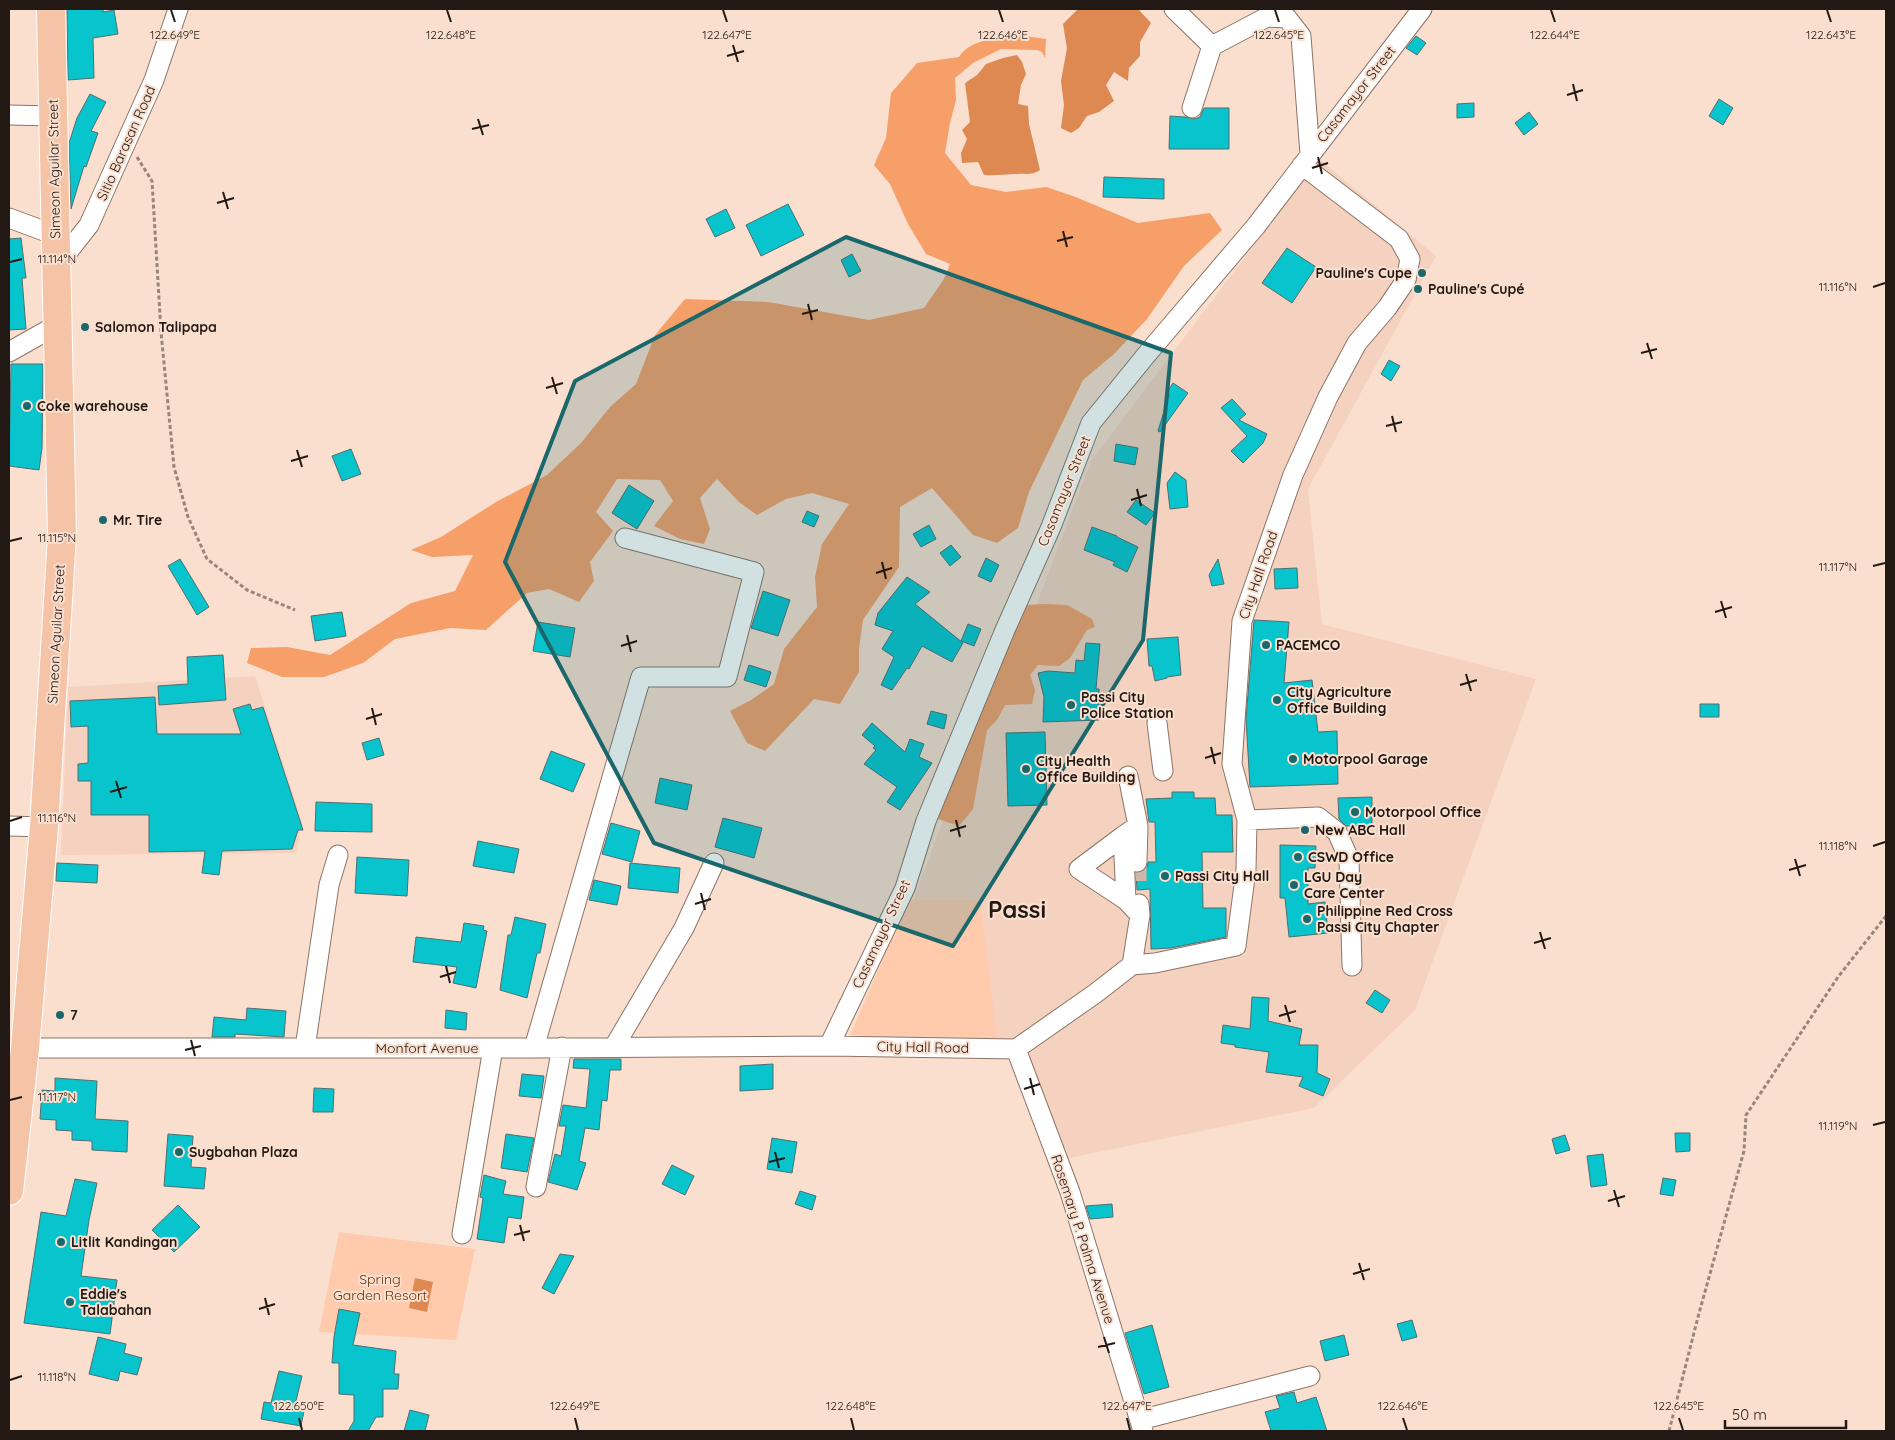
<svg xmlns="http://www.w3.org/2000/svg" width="1895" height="1440" viewBox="0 0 1895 1440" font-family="Quicksand,sans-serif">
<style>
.built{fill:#f4d2bf}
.green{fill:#ffcbac}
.forest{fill:#f69f68}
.water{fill:#de8952}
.building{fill:#07c4cd;stroke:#4f6f71}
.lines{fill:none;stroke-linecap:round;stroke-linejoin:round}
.minor-tunnel{stroke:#cfb7aa;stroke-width:19;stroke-dasharray:19 9;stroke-linecap:butt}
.minor-casing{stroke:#8c7466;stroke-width:21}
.highway-casing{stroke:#fff;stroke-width:30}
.path{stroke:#99857a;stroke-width:3;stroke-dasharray:4 2.5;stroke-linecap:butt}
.minor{stroke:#fff;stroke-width:19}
.highway{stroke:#f5c4a7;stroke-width:28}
.marked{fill:#1a686c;fill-opacity:0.2;stroke:#1a686c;stroke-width:4;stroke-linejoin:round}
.ticks{fill:none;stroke:#231914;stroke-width:2}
.poi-dot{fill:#1a686c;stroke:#fadfcf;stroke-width:2}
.labels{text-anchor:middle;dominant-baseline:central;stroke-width:4;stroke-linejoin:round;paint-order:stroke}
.street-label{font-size:14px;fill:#231914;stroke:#fadfcf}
.poi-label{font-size:14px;font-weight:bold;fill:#231914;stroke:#fadfcf;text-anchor:start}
.park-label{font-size:14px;fill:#6a3308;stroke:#fadfcf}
.town-label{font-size:24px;font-weight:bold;fill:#231914;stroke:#fadfcf}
.ticks-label{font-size:12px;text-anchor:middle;fill:#231914;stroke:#fadfcf;stroke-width:4;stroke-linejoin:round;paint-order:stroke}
</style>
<rect width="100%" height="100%" fill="#fadfcf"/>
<path class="built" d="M1319,159L1436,256L1308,489L1322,624L1536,679L1415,1010L1314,1108L1069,1158L1021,1041L860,1040L942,824L1030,621L1091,461Z
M255,676L302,822L296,853L61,855L68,687Z"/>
<path class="green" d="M908,900H980L997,1038L850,1035Z
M339,1232L475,1249L456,1340L319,1332Z"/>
<path class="forest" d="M1025,36L1046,39L1045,58L1042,52L1037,50L1001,49L973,63L955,78L956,100L950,123L945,153L971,185L1006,192L1046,187L1073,196L1138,223L1210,213L1222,230L1184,266L1147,319L1114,354L1083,380L1029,492L1018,528L997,543L973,535L932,488L900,507L899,567L863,620L859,648V672L840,704L814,699L765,751L747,743L730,711L751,700L774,684L784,649L817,607L815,577L822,544L849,504L812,493L786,499L757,515L739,502L717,479L700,498L710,529L704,544L680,539L654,526L673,501L660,480L617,479L596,512L613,531L590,562L594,581L579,602L549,589L527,593L486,630L450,628L395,639L363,663L324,677H282L247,663L251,648L287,647L330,655L411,603L455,591L473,555L432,557L411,550L441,537L496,502L547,475L581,443L610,407L636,384L655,335L685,299L768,302L869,320L924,308L944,279L950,264L926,254L908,224L890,184L874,165L886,138L891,93L917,63L959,57C972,37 1003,38 1025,36Z
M1045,604L1067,605L1092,619L1095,627L1087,630L1070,658L1059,666L1038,665L1030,675L1035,690L1032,704L1005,705L997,720L987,730L973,809L959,826L938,819L942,803L984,685L1012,640L1024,605Z"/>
<path class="water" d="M1078,9H1136L1139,10L1151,23L1140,42V56L1129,68L1128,81L1114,72L1106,85L1114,101L1099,112L1087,116L1079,128L1071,133L1061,128L1064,105L1061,81L1067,48L1063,24Z
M1017,55L1022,62L1026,74L1021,85L1018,104L1028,106L1029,124L1040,170C1031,176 1026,173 1017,174C1005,174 995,176 984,175L978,162L962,163L961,153L967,139L962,130L970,122L965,83L977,75L986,64L1003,58Z
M415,1278L433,1282L427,1312L409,1308Z"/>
<path class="building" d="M67,9H103V12L114,10L118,34L93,38L94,78L68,80Z
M1416,36L1426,43L1417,55L1406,48Z
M90,94L106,102L91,131L98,133L86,167L84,166L71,209L69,143L77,118Z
M1719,99L1733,108L1723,125L1709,116Z
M1474,103V117L1457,118V104Z
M1204,108H1229V149H1169L1170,116L1185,117L1195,119L1200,117Z
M1529,112L1538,124L1524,135L1515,123Z
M1104,177L1164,179V199L1103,197Z
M788,204L804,235L761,256L746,225Z
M726,209L735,228L715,237L706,219Z
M21,238L26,278H22L26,329L9,330V239Z
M1287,248L1316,267L1292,303L1262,283Z
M852,254L861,271L849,277L841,260Z
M1389,360L1400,366L1391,381L1381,374Z
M11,364H43L42,448L39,470L9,466Z
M1173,383L1188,393L1160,432L1158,431L1169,395L1166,394Z
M1232,399L1246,414L1239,420L1267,434L1263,443L1243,463L1231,451L1247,436L1221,408Z
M1116,444L1138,448L1135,465L1114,461Z
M351,449L361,474L342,481L332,456Z
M1175,472L1186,480L1188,507L1170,509L1167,483Z
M629,485L654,501L637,529L612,513Z
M1136,500L1155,513L1146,525L1127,512Z
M807,511L819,516L814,527L802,522Z
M929,525L936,539L921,547L913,534Z
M1092,527L1117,536V537L1138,547L1127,572L1113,565L1115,562L1084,550Z
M951,545L961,557L950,566L940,553Z
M986,558L999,565L991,582L978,576Z
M180,559L209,607L197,615L168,566Z
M1218,559L1224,584L1212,586L1209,575Z
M1297,568L1298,588L1275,589L1274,569Z
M907,577L930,592L915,604L963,643L952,662L922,646L909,669L907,668L892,690L881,685L894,657L882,649L893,631L875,625L878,613Z
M763,591L790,600L778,636L751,628Z
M342,612L346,636L315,641L311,616Z
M1254,620L1289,622L1284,683L1312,680L1318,732L1337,731L1338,784L1250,787L1246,719Z
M538,622L575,628L570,657L533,651Z
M968,624L981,629L974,646L961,641Z
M1178,637L1181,675L1167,677V678L1155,681L1152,666H1149L1147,639Z
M1086,643L1100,644L1096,689H1099V720L1043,722L1044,697L1038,673L1048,671L1075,673L1076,660L1084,661Z
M223,655L226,700L159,705L158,686L188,684L187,657Z
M749,665L771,672L766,687L744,680Z
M155,697L157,734H241L233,709L250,704L252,710L263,707L303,830H298L292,849L222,851L219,875L202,873L205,851L149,852V815H91V781H78V764L88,763V726L71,727L70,701Z
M1700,704H1719V717H1700Z
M931,711L947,715L944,729L927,724Z
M872,723L905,752L910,739L924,744L919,757L932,763L900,810L887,802L897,787L864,764L876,750L873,748L875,746L862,735Z
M1045,732L1047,805L1008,806L1006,733Z
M379,738L384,755L367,760L362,743Z
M551,751L585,764L573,792L540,779Z
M660,778L692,785L687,810L655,803Z
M1172,792H1194V798H1215L1216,815H1232L1233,852H1202L1203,908H1226V937L1171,948L1151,949L1150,889L1137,890L1136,873L1143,872L1147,867L1148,862H1156L1155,822H1149L1146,799L1172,798Z
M1372,797V826H1346L1339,819L1338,798Z
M316,802L372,804V832L315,831Z
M723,818L762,828L754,858L715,847Z
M611,823L640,831L632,862L602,854Z
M478,841L519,849L514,873L473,866Z
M1280,845L1316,846L1315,868H1308V904L1325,902L1328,933L1289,937L1285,898H1280Z
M357,857L409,860L407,896L355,893Z
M57,863L98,865L97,883L56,881Z
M630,863L680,868L678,893L628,888Z
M594,880L621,886L617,905L589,900Z
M515,917L546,924L540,953H537L527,998L500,990L508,935H511Z
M464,923L484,926L483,930L487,931L476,988L453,983L457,967L413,962L416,937L461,942Z
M1375,990L1390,1000L1382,1013L1366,1003Z
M1252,997L1269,998L1268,1021L1302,1029L1299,1045H1318L1317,1073L1330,1079L1323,1096L1299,1086L1303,1077L1266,1072L1269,1052L1235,1047V1045L1221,1043L1223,1025L1250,1029Z
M247,1008L286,1011L284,1037L235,1034V1037H212L214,1017L246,1020Z
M446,1010L467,1013L466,1030L445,1028Z
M574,1059H621V1070H610L607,1101L602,1100L599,1130L585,1128L579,1161L586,1163L577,1190L548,1182L555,1154L561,1156L566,1126H559L563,1105L586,1108L590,1069L573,1068Z
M773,1064V1089L740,1091V1066Z
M522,1074L544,1076L541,1098L519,1096Z
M55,1078L97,1081L95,1119L128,1121L127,1152L92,1150V1141L72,1140V1131L56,1130V1120L40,1119L42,1090L55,1091Z
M314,1088L334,1089L333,1112H313Z
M1675,1133H1690V1151L1676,1152Z
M168,1134L193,1136L191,1167L206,1168L204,1189L164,1186Z
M506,1134L534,1138L527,1172L501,1168Z
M1565,1135L1570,1150L1556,1154L1552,1139Z
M772,1138L797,1142L792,1173L767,1169Z
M1603,1154L1607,1185L1591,1187L1587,1156Z
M672,1165L694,1176L685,1195L662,1184Z
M484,1175L506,1181L503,1194L524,1197L521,1219L508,1217L504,1243L477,1239L483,1198L480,1197Z
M1663,1178L1676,1180L1673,1196L1660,1194Z
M75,1179L97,1183L89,1220L81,1276L117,1280L110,1334L24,1323L41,1212L66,1216Z
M800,1191L816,1196L812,1210L795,1204Z
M1112,1204L1113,1217L1090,1219L1086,1206Z
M178,1205L200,1227L174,1252L152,1230Z
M560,1254L574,1256L554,1294L542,1288Z
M339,1309L360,1313L353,1345L396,1351L394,1374H399L398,1389H383V1417H376L368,1431H348L354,1421V1395L339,1394V1363H332L334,1337Z
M1412,1320L1417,1337L1402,1341L1397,1324Z
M1152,1325L1169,1387L1144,1394L1125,1333Z
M1344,1335L1349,1355L1325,1361L1320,1341Z
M98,1337L126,1344L124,1353L142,1358L137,1375L120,1371L118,1381L89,1374Z
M279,1371L302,1376L294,1409L304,1411L301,1426L261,1419L264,1402L271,1403Z
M1294,1392L1297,1403L1316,1397L1327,1431H1271L1265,1412L1280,1408L1276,1396Z
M410,1410L429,1415L425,1431H404Z"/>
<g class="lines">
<path class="minor-tunnel" d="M1137,862V890"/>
<g class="minor-casing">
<path id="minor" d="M1174,9L1212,46L1267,17L1287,18L1301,36L1310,154
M1192,108L1212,46
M9,115L53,116
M9,218L55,235
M56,267L89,225L154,80L178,9
M9,352L57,325
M1157,723L1163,771
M1128,776L1138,826L1137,862
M1247,820L1318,817L1337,832L1349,859L1352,966
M9,826L44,827
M1138,826L1123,836L1126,900L1140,915
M1123,836L1079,869L1126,900
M1132,965L1155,963L1236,946L1246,870L1247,820L1232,764L1242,621L1293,475L1328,397L1357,343L1387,308L1406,280L1410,259L1399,239L1302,165
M1132,965L1140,915L1139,904
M829,1046L905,888L926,821L1005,630L1051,527L1091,423L1147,354L1256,226L1422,9
M614,1047L684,928L714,863
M25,1048H534L829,1046L1016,1049
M305,1048L329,885L338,855
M534,1048L641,677H727L754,572L625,538
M1016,1049L1070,1192L1143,1431
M1016,1049L1096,993L1132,965
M536,1187L562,1047
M462,1234L493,1048
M1140,1420L1310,1376"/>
</g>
<g class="highway-casing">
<path id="highway" d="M9,1191L25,1048L44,827L62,536L51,9"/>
</g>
<path class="path" d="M137,157L152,181L161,332L174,467L188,517L207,559L247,590L295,610
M1669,1431L1698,1317L1744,1151L1746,1115L1838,977L1886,916"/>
<use href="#minor" class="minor"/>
<use href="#highway" class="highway"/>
</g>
<path class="marked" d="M846,237L1171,353L1143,640L953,946L654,843L505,562L575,381Z"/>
<path class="ticks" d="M171,10L175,22M447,10L451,22M723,10L727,22M999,10L1003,22M1275,10L1279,22M1551,10L1555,22M1827,10L1831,22M733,45L738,62M727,56L744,51M1573,84L1577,101M1567,95L1583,90M478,119L483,135M472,129L489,125M1318,157L1322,174M1312,168L1328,163M223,192L228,209M217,203L234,198M1063,231L1067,247M1057,241L1073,237M10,262L22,259M1873,287L1885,283M808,304L812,320M802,314L818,310M1647,343L1652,359M1641,353L1657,349M552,377L557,394M546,388L563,383M1392,416L1396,432M1386,426L1402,422M297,450L302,467M291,461L308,456M1137,489L1141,506M1131,500L1147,495M10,541L22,538M882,562L886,579M1873,566L1885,563M876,573L892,568M1721,601L1726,618M1715,612L1732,607M627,635L631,652M621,646L637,641M1466,674L1471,691M1460,685L1477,680M372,708L376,725M366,719L382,714M1211,747L1215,764M1205,758L1221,753M116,781L121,798M110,792L127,787M956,820L960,837M10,821L22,817M950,831L966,826M1873,846L1885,842M1795,859L1800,876M1789,870L1806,865M701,893L705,910M695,904L711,899M1540,932L1545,949M1534,943L1551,938M446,966L450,983M440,977L456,972M1285,1005L1290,1022M1279,1016L1296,1011M191,1040L195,1056M185,1050L201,1046M1030,1078L1034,1095M1024,1089L1040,1084M10,1100L22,1097M1873,1125L1885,1122M775,1152L779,1168M769,1162L785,1158M1614,1190L1619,1207M1608,1201L1625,1196M520,1225L524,1241M514,1235L530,1231M1359,1263L1364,1280M1353,1274L1370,1269M265,1298L269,1315M259,1309L275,1304M1104,1337L1109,1353M1098,1347L1115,1343M10,1380L22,1376M299,1418L302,1430M575,1418L578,1430M851,1418L854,1430M1127,1418L1130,1430M1403,1418L1407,1430M1679,1418L1683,1430"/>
<g class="poi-dot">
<circle cx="1422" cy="273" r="5"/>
<circle cx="1418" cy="289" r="5"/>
<circle cx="85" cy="327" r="5"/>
<circle cx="27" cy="406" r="5"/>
<circle cx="103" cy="520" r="5"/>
<circle cx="1266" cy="645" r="5"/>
<circle cx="1277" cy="700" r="5"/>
<circle cx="1071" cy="705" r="5"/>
<circle cx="1293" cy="759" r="5"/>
<circle cx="1026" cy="769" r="5"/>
<circle cx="1355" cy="812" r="5"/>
<circle cx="1305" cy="830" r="5"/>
<circle cx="1298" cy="857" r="5"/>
<circle cx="1165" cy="876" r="5"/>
<circle cx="1294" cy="885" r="5"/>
<circle cx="1307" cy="919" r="5"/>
<circle cx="60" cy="1015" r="5"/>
<circle cx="179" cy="1152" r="5"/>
<circle cx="61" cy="1242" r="5"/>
<circle cx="70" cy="1302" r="5"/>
</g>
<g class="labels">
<g class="street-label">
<text transform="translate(1356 94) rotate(-52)">Casamayor Street</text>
<text transform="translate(126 143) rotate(-66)">Sitio Barasan Road</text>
<text transform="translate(54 169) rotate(-91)">Simeon Aguilar Street</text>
<text transform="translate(1064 491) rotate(-68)">Casamayor Street</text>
<text transform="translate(1258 575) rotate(-71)">City Hall Road</text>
<text transform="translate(56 634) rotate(-87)">Simeon Aguilar Street</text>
<text transform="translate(881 934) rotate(-65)">Casamayor Street</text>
<text transform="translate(923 1047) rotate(1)">City Hall Road</text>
<text x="427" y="1048">Monfort Avenue</text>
<text transform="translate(1083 1239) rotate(72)">Rosemary P. Palma Avenue</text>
</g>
<g class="poi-label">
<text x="1412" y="273" text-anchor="end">Pauline's Cupe</text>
<text x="1428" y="289">Pauline's Cupé</text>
<text x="95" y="327">Salomon Talipapa</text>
<text x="37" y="406">Coke warehouse</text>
<text x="113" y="520">Mr. Tire</text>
<text x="1276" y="645">PACEMCO</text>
<text x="1287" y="692">City Agriculture<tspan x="1287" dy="16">Office Building</tspan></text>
<text x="1081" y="697">Passi City<tspan x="1081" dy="16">Police Station</tspan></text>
<text x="1303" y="759">Motorpool Garage</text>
<text x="1036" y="761">City Health<tspan x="1036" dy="16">Office Building</tspan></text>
<text x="1365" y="812">Motorpool Office</text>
<text x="1315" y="830">New ABC Hall</text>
<text x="1308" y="857">CSWD Office</text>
<text x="1175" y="876">Passi City Hall</text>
<text x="1304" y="877">LGU Day<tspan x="1304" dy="16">Care Center</tspan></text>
<text x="1317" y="911">Philippine Red Cross<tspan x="1317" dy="16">Passi City Chapter</tspan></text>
<text x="70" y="1015">7</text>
<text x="189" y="1152">Sugbahan Plaza</text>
<text x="71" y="1242">Litlit Kandingan</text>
<text x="80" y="1294">Eddie's<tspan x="80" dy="16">Talabahan</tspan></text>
</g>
<g class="park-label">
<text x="380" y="1279">Spring<tspan x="380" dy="16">Garden Resort</tspan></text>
</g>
<g class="town-label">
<text x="1017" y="909">Passi</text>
</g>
</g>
<g class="ticks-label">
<text x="175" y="39">122.649°E</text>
<text x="451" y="39">122.648°E</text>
<text x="727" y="39">122.647°E</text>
<text x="1003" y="39">122.646°E</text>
<text x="1279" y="39">122.645°E</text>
<text x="1555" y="39">122.644°E</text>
<text x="1831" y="39">122.643°E</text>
<text x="57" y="263">11.114°N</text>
<text x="1838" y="291">11.116°N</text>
<text x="57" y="542">11.115°N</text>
<text x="1838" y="571">11.117°N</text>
<text x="57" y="822">11.116°N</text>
<text x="1838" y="850">11.118°N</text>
<text x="57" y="1101">11.117°N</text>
<text x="1838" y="1130">11.119°N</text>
<text x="57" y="1381">11.118°N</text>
<text x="299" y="1410">122.650°E</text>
<text x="575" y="1410">122.649°E</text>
<text x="851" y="1410">122.648°E</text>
<text x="1127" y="1410">122.647°E</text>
<text x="1403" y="1410">122.646°E</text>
<text x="1679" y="1410">122.645°E</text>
</g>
<rect width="1895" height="1440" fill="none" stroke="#231914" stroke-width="20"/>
<path d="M1725 1420v8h121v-8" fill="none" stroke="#231914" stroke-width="2.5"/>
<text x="1732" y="1420" font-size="15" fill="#231914" stroke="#fadfcf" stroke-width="4" paint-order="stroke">50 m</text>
</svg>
